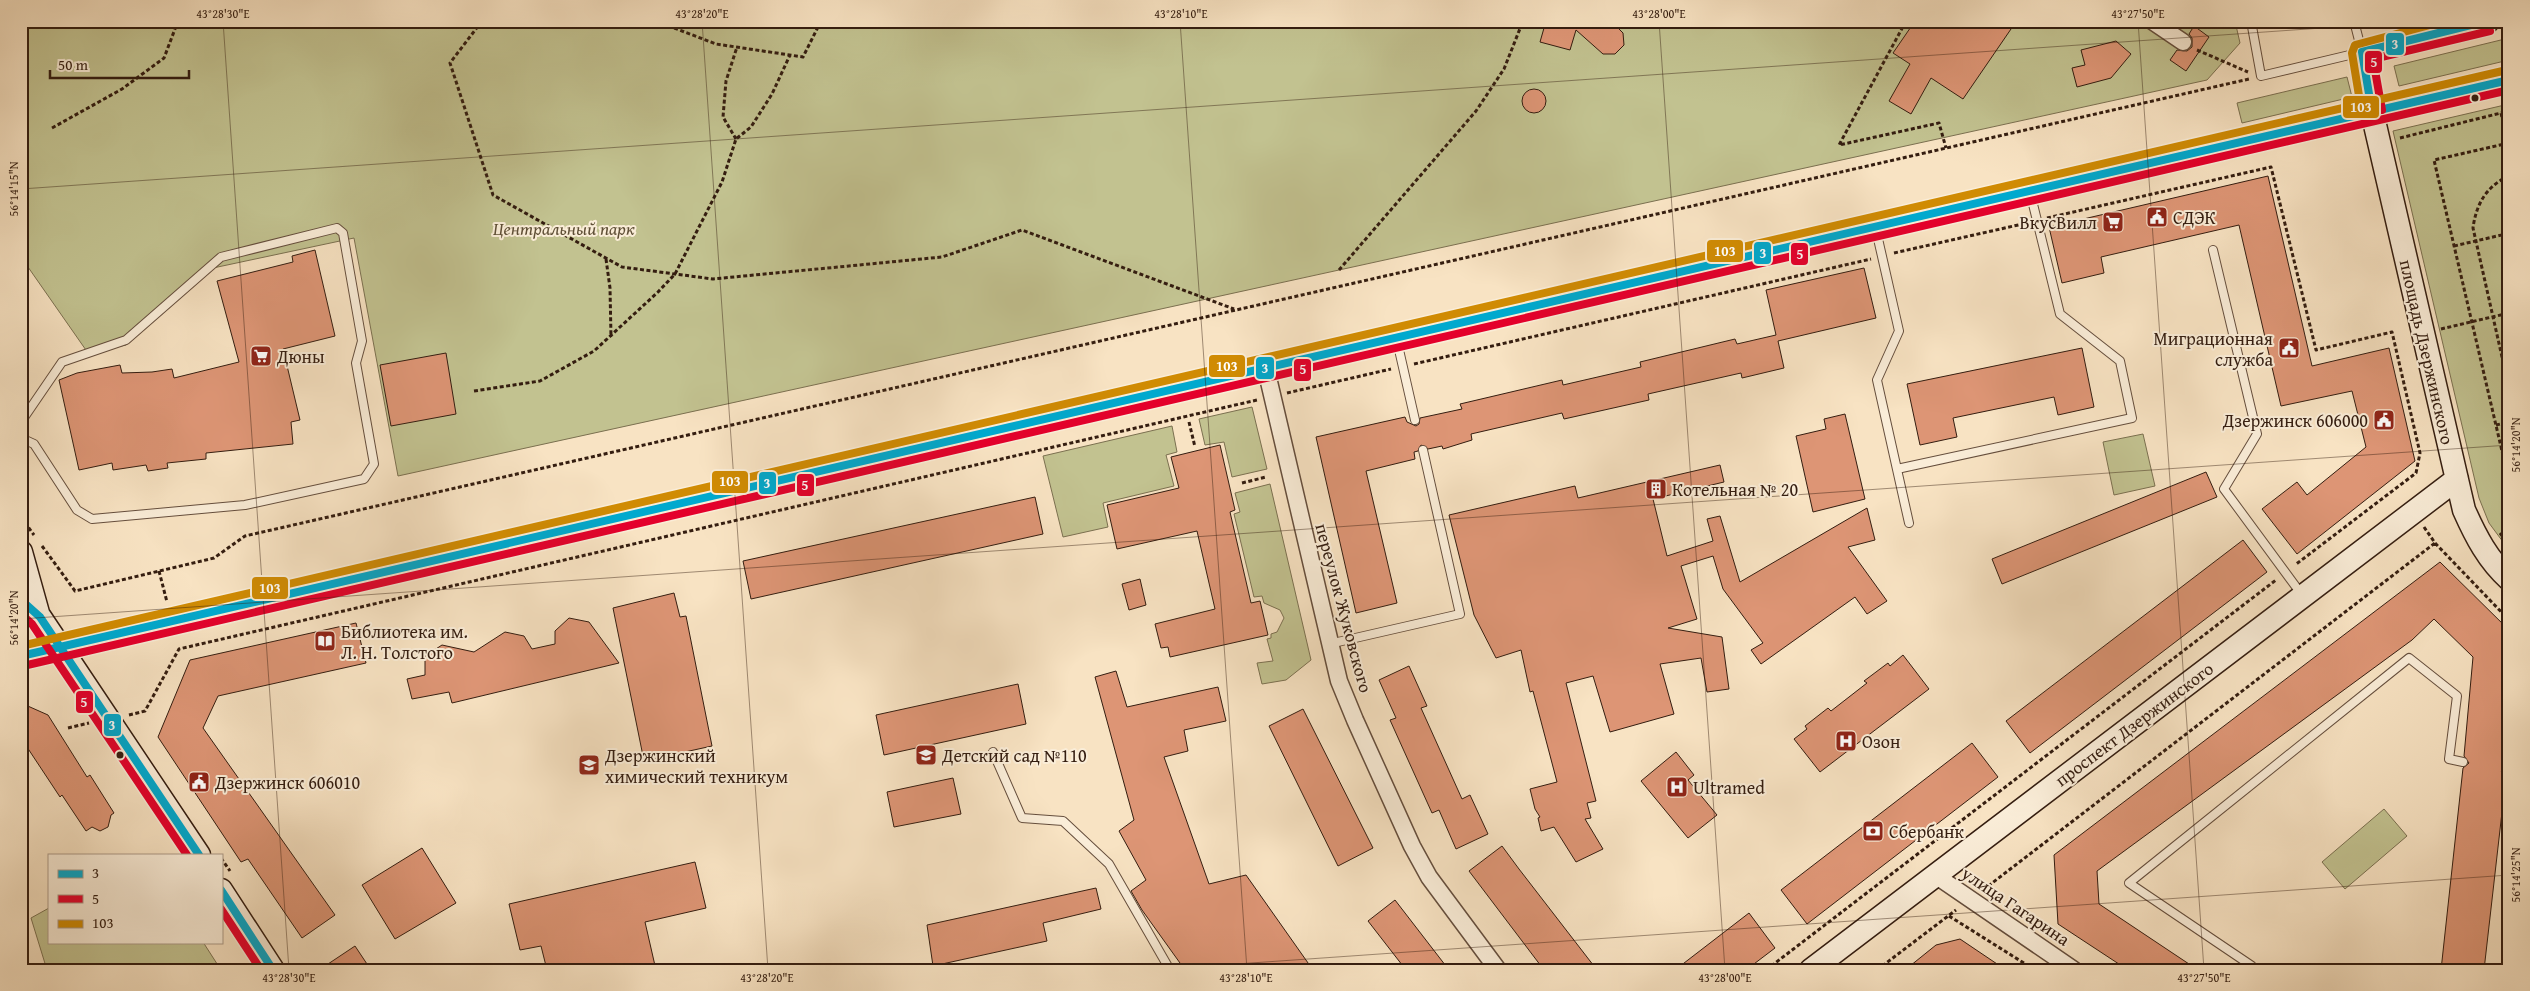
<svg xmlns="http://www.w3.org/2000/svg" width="2530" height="991" viewBox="0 0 2530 991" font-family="'Gentium Book Plus',serif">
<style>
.green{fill:#c2c290;stroke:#7b7050}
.building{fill:#dd9575;stroke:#341d10}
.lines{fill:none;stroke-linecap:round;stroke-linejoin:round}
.lane-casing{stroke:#654e3d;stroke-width:10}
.street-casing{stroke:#654e3d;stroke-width:19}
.secondary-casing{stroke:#341d10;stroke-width:25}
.path{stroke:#341d10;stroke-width:3;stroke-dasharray:4 2.5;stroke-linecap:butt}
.lane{stroke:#faedd8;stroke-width:8}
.street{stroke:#faedd8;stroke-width:16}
.secondary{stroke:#faedd8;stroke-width:22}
.bus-1-casing{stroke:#faedd8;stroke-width:11}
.bus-2-casing{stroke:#faedd8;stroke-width:11}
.bus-3-casing{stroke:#faedd8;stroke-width:11}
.bus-1{stroke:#00a9ce;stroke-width:8}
.bus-2{stroke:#e4002b;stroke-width:8}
.bus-3{stroke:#d08b03;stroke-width:8}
.ticks{fill:none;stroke:#341d10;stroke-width:1;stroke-opacity:0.45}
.bus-dot{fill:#341d10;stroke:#faedd8;stroke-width:2}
.labels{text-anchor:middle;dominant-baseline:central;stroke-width:4;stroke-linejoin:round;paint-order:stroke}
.poi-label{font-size:18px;fill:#341d10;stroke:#faedd8;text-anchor:start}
.park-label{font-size:18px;font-style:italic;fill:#5f4f36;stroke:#faedd8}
.street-label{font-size:18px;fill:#341d10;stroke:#faedd8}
.line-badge{stroke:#faedd8;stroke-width:2}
.badge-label{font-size:14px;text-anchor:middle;font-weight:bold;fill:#fff}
.neatline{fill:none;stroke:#341d10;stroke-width:2}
.ticks-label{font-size:12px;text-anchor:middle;fill:#341d10}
</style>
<rect width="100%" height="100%" fill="#f8e3c3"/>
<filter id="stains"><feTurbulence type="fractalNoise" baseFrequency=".004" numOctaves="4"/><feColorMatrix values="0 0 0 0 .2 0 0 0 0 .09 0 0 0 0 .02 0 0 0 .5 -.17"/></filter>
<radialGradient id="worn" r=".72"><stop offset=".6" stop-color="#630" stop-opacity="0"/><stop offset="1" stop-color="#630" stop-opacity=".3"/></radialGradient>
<path class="green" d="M21,21H2235L2240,43L2207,80L398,476L354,238L213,268L126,345L88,353L21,257Z
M2509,38V60L2399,86L2394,66Z
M2347,77L2352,97L2242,123L2237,103Z
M2509,104V550L2489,523L2479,498L2393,131Z
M1252,407L1267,469L1232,477L1224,442L1205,445L1199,419Z
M1172,426L1177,452L1166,455L1174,486L1103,503L1108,527L1063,537L1043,456Z
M2143,434L2155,486L2114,495L2103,442Z
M1270,484L1311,660L1286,680L1262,684L1257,663L1273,661L1267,639L1271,638V634L1277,632L1284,618L1280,610L1264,603L1262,596L1254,597L1234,514L1240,512L1235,493Z
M2384,809L2407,836L2345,889L2322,862Z
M49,908V942H203L221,970H47L31,918Z"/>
<path class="building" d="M1546,21H1578L1577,26L1614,24L1623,33L1624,45L1615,54H1603L1576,30L1570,50L1540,42Z
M1915,21H1999L2011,29L1963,99L1931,78L1911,114L1889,101L1910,64L1893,53Z
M2194,26L2209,37L2186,71L2170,60L2177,50L2187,51L2192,47V38L2189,34Z
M2116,41L2131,54L2111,78L2077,87L2072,68L2085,65L2081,50Z
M1522 101a12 12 0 1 1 24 0a12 12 0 1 1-24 0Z
M2268,176L2312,366L2389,348L2415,461L2297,554L2262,509L2297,482L2307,495L2366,447L2352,391L2281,406L2239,225L2101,257L2104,273L2062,283L2049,227Z
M315,250L335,336L283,349L300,420L291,422L293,444L206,453V459L167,463L168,468L148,471L146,465L113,470L112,463L79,470L59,380L77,373L120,365L122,373L152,372L172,369L174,378L239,362L217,281L293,262L292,256Z
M1864,268L1876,318L1778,341L1784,368L1742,378L1741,373L1648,394L1649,400L1564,419L1562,413L1471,434L1472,440L1443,449L1442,446L1428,449L1421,445L1418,451L1414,452L1415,459L1366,471L1397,603L1356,613L1316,437L1405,417L1407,422L1416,426L1419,424L1420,418L1462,409L1460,404L1562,380L1563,385L1641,367L1640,362L1735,339L1737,344L1776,335L1766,290Z
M2082,348L2094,407L2058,415L2054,397L1953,418L1957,437L1920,445L1907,384Z
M446,353L456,414L391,426L380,365Z
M1845,414L1865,499L1813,512L1796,436L1826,429L1824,419Z
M1220,445L1235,510L1230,512L1251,603L1260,601L1268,635L1170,657L1168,647L1161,648L1155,624L1215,609L1197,531L1117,549L1107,505L1179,488L1171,457Z
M1720,465L1724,482L1653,499L1667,556L1713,541L1707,519L1720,516L1740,582L1867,508L1875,540L1848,547L1887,601L1867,614L1855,597L1761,664L1751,650L1763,643L1723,589L1713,556L1681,566L1697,619L1668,628L1722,637L1729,689L1707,692L1701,658L1660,664L1674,714L1610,732L1593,676L1566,683L1596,801L1587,803L1591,818L1585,819L1603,849L1576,862L1554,827L1541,831L1538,818L1540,817L1535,809L1530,789L1557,782L1533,691L1530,692L1521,650L1496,658L1474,615L1449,515L1575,486L1578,498Z
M2206,472L2217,497L2002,584L1992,559Z
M1035,497L1043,534L751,599L743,561Z
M2243,540L2267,572L2030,753L2006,721Z
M2440,562L2509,630V757L2508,765L2501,771L2506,777L2484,970H2441L2463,768L2469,763L2464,756L2473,657L2434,619L2412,640L2097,871L2099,904L2198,970H2128L2058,924L2054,855Z
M1140,579L1146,605L1129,610L1122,584Z
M674,593L680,617L686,616L712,746L644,761L613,608Z
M569,618L589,622L619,663L452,703L449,692L412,699L407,679L425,675V656L442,645L474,652L505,632L524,636L532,649L555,644V631Z
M356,623L366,663L218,696L203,728L335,915L302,938L248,859L241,862L158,737L190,660Z
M1903,655L1929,689L1820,772L1794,739L1807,729L1805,726L1828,708L1831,711L1867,683L1864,681L1888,663L1890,666Z
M1409,666L1427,706L1421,708L1462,799L1470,795L1488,834L1456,849L1439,810L1432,813L1390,720L1396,718L1379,680Z
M1116,671L1127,707L1218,687L1226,721L1184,730L1188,751L1164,757L1209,884L1246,875L1313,970H1185L1142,910L1131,891L1146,880L1119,831L1134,820L1095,677Z
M1018,684L1026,724L884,755L876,715Z
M21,703L48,715L87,777L90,775L114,813L111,815L108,827L100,831L92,827L86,831L62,795L60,797L21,738Z
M1303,709L1373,848L1338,866L1269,726Z
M1972,743L1998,777L1807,924L1781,890Z
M1676,752L1694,775L1688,780L1717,815L1688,838L1641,781Z
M953,778L961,814L894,827L887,792Z
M1502,846L1519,869L1597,970H1544L1469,871Z
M422,848L456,903L395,939L362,885Z
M695,862L706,908L645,922L656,970H547L541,946L520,950L509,904Z
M1096,888L1101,909L1043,923L1047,941L933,966L927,925Z
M1395,900L1449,970H1406L1368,921Z
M1749,913L1775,948L1746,970H1675Z
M1960,939L2006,970H1905L1936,945Z
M355,946L371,970H319Z"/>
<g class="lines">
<g class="lane-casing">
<path id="lane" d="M2251,21L2261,76L2362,52L2354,21
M1876,230L1899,331L1877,380L1909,523
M2213,250L2257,434L2224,489L2302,595
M1397,341L1415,420
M21,422L62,362L126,340L221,257L337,228L343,233L362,341L356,363L374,464L364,479L245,505L92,519L77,510L34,444L21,438
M1897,469L2132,418L2120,361L2060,314L2030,192
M1329,644L1460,614L1423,450
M993,752L1022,818L1063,821L1109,864L1170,970
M2507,771H2509
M2249,970L2252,966L2129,883L2409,658L2457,696L2449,759L2463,762"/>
</g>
<g class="street-casing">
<path id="street" d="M2152,21L2183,42
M1266,369L1339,681L1355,720L1412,846L1429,877L1498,970
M1935,875L2074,970"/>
</g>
<g class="secondary-casing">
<path id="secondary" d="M2488,21L2362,52L2372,112L2464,510C2476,537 2488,560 2509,579
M21,552L38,613
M21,600L40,617L199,855
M21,656L2509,80
M221,890L273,970
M1811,970L2457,479"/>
</g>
<path class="path" d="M482,21L450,63L493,195L622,267L713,279L942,257L1022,230L1234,309
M656,21L716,44L803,57L821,21
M1906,21L1839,145L1939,123L1946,148
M2197,50L2248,72
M2501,113L2509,148
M52,128L122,89L164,58L178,21
M2400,138L2509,111
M736,139L723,117L726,81L737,47
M2509,143L2434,160L2509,481
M2509,176C2486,186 2476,205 2473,228L2509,388
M2047,218L2271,167L2316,350L2392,332L2420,453L2416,473L2295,565
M2509,218C2504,225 2505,233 2509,240
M2454,246L2506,234
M1894,253L2027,223
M606,259L610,288L611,337
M1339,270L1476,111L1504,69L1523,21
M2441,329L2509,313
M1414,364L1871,259
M474,391L540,381L594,351L658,292L675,274L722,182L736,139L751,127L772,94L790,55
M1287,393L1391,369
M1189,422L1195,447
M2496,425L2509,422
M1242,483L1266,477
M21,517L34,535
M2424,527L2435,543L2509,620
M2500,533L2509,545
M42,546L75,591L214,558L245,536L2249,79
M159,571L167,602
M21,688L23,694
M129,715L145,711L179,649L1257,400
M68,728L89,723
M221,858L230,871
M1983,890L2435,543
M1949,916L2035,970
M1766,970L2276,580
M1877,970L1956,910
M2504,970L2509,926"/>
<use href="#lane" class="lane"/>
<use href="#street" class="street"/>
<use href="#secondary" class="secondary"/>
<g class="bus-1-casing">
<path id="bus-1" d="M2372,112L2362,52L2487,21
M21,600L40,617L199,855
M21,656L2509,80
M221,890L273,970"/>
</g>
<g class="bus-2-casing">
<path id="bus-2" d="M2382,110L2373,59L2490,31
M21,614L32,624L187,855
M23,666L2509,90
M221,909L261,970"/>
</g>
<g class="bus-3-casing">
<path id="bus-3" d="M2362,114L2352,53L2355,45L2445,21
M21,646L2507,70"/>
</g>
<use href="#bus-1" class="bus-1"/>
<use href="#bus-2" class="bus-2"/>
<use href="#bus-3" class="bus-3"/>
</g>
<path class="ticks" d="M223,21L289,970M702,21L768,970M1180,21L1247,970M1659,21L1725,970M2138,21L2204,970M21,189L2422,21M21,619L2509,445M1151,970L2509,875"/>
<defs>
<g id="civic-square" transform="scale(1.125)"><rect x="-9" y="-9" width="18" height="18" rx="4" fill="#8f2418" stroke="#faedd8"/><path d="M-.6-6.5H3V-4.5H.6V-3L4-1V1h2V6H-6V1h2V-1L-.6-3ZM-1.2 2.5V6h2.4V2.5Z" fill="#fff"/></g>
<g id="supermarket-square" transform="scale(1.125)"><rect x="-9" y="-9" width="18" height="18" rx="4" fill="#8f2418" stroke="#faedd8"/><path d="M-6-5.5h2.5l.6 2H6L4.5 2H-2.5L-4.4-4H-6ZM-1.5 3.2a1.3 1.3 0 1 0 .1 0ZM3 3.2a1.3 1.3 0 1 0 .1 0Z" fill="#fff"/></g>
<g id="building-square" transform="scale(1.125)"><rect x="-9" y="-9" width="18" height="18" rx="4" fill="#8f2418" stroke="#faedd8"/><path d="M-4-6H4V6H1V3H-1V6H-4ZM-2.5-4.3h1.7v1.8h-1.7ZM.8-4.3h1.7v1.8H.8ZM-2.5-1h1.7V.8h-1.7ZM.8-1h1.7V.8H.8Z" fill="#fff"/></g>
<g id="library-square" transform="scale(1.125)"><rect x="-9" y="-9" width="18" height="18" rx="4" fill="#8f2418" stroke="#faedd8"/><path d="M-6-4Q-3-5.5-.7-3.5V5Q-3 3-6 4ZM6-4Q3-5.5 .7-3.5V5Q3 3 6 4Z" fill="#fff"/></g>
<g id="hospital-square" transform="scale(1.125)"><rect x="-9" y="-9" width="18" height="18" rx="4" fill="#8f2418" stroke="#faedd8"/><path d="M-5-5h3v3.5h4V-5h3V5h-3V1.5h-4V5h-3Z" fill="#fff"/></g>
<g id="school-square" transform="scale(1.125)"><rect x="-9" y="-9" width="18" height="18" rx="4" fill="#8f2418" stroke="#faedd8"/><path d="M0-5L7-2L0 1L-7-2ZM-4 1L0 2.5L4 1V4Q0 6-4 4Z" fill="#fff"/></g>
<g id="university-square" transform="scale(1.125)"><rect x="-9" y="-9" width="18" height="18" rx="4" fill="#8f2418" stroke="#faedd8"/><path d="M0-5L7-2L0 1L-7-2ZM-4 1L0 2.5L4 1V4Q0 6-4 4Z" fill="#fff"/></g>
<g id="bank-square" transform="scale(1.125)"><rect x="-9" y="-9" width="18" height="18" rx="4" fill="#8f2418" stroke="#faedd8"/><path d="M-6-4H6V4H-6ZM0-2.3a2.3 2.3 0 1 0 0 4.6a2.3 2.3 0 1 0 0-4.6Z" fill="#fff"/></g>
</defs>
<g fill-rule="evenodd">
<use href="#civic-square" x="2157" y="217"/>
<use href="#supermarket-square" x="2113" y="222"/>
<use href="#civic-square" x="2289" y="348"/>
<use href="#supermarket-square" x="261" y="356"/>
<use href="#civic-square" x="2384" y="420"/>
<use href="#building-square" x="1656" y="489"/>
<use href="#library-square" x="325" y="641"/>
<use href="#hospital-square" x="1846" y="741"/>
<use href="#school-square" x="926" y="755"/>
<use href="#university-square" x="589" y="765"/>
<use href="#civic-square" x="199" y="782"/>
<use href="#hospital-square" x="1677" y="787"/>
<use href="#bank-square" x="1873" y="831"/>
</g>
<g class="bus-dot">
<circle cx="2475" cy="98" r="4.5"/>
<circle cx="120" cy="755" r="4.5"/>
</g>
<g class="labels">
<g class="poi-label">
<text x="2173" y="217">СДЭК</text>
<text x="2097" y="222" text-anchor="end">ВкусВилл</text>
<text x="2273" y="338" text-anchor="end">Миграционная<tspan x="2273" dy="21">служба</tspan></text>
<text x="277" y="356">Дюны</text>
<text x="2368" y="420" text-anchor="end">Дзержинск 606000</text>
<text x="1672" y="489">Котельная № 20</text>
<text x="341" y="631">Библиотека им.<tspan x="341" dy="21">Л. Н. Толстого</tspan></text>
<text x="1862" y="741">Озон</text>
<text x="605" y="755">Дзержинский<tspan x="605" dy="21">химический техникум</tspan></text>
<text x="942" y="755">Детский сад №110</text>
<text x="215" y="782">Дзержинск 606010</text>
<text x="1693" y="787">Ultramed</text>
<text x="1889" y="831">Сбербанк</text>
</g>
<g class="park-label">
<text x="564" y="228">Центральный парк</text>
</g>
<g class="street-label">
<text transform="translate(2427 352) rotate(77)">площадь Дзержинского</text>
<text transform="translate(1344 608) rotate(75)">переулок Жуковского</text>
<text transform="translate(2134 724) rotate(-37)">проспект Дзержинского</text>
<text transform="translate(2016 906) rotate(34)">улица Гагарина</text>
</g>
</g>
<g class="line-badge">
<rect x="2385" y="32" width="20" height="24" rx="5" fill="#00a9ce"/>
<rect x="2364" y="50" width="19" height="24" rx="5" fill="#e4002b"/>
<rect x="2342" y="95" width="38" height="24" rx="5" fill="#d08b03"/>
<rect x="1706" y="239" width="38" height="24" rx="5" fill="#d08b03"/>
<rect x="1753" y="241" width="19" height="24" rx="5" fill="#00a9ce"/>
<rect x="1790" y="242" width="19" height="24" rx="5" fill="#e4002b"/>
<rect x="1208" y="354" width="38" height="24" rx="5" fill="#d08b03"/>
<rect x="1255" y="356" width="20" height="24" rx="5" fill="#00a9ce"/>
<rect x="1293" y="358" width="19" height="24" rx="5" fill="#e4002b"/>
<rect x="711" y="470" width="38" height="24" rx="5" fill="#d08b03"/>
<rect x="758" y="471" width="19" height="24" rx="5" fill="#00a9ce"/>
<rect x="796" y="473" width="19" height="24" rx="5" fill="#e4002b"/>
<rect x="251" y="576" width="38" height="24" rx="5" fill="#d08b03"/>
<rect x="75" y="690" width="19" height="24" rx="5" fill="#e4002b"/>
<rect x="103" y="713" width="19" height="24" rx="5" fill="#00a9ce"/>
</g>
<g class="badge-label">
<text x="2395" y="49">3</text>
<text x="2374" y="67">5</text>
<text x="2361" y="112">103</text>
<text x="1725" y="256">103</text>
<text x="1763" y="258">3</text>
<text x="1800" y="259">5</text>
<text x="1227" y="371">103</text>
<text x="1265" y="373">3</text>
<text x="1303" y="374">5</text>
<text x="730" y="486">103</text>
<text x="767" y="488">3</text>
<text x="805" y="490">5</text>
<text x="270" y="593">103</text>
<text x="84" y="707">5</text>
<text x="112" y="730">3</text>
</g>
<rect width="2530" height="991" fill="none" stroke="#f8e3c3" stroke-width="55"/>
<rect x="48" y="854" width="175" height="90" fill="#faedd8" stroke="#ab9a88"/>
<rect x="58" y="870" width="25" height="8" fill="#00a9ce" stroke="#ab9a88"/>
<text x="92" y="878" font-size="15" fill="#341d10">3</text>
<rect x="58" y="895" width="25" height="8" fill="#e4002b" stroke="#ab9a88"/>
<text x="92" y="904" font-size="15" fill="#341d10">5</text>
<rect x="58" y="920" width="25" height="8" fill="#d08b03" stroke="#ab9a88"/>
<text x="92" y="928" font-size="15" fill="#341d10">103</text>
<path d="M50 70v8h139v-8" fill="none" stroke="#341d10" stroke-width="2.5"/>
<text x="58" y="70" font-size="15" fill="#341d10" stroke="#faedd8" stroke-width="4" paint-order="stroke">50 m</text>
<rect x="28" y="28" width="2474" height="936" class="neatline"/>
<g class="ticks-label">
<text x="223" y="18">43°28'30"E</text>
<text x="702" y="18">43°28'20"E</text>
<text x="1181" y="18">43°28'10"E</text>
<text x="1659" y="18">43°28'00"E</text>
<text x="2138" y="18">43°27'50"E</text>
<text transform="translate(14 189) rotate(-90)" y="4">56°14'15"N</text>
<text transform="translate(2516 445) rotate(-90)" y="4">56°14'20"N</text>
<text transform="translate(14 618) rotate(-90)" y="4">56°14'20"N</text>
<text transform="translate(2516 875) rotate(-90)" y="4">56°14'25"N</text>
<text x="289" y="982">43°28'30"E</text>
<text x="767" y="982">43°28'20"E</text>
<text x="1246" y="982">43°28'10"E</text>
<text x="1725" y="982">43°28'00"E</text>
<text x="2204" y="982">43°27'50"E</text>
</g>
<rect width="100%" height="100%" filter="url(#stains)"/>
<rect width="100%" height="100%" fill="url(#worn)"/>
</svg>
